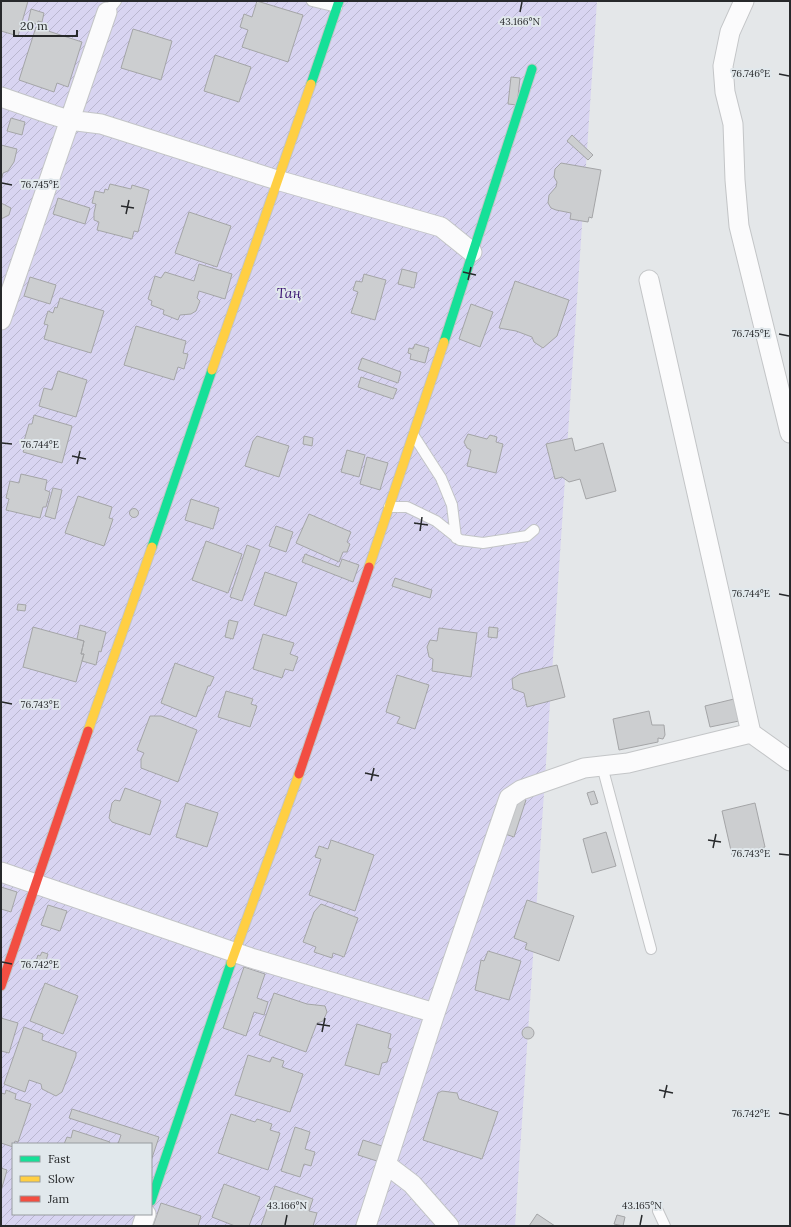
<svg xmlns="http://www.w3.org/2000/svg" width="791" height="1227" viewBox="0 0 791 1227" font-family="Lora,serif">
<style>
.garden{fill:url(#garden-furrows);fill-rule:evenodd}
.building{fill:#ccced0;stroke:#a4a5a7}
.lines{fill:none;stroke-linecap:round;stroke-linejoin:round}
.lane-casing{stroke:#c3c5c7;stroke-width:12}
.street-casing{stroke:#c3c5c7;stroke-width:21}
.fast-casing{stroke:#c3c5c7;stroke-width:11}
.slow-casing{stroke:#c3c5c7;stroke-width:11}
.jam-casing{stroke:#c3c5c7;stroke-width:11}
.lane{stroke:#fbfbfc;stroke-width:10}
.street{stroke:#fbfbfc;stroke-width:19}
.fast{stroke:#16e098;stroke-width:9}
.slow{stroke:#ffcf43;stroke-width:9}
.jam{stroke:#f24e42;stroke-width:9}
.ticks{fill:none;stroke:#27292b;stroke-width:1.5}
.labels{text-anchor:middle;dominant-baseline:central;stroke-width:4;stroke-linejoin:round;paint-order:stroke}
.park-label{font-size:14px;font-style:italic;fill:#37106f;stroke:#e1e8ec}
.ticks-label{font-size:10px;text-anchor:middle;fill:#27292b;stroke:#e1e8ec;stroke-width:4;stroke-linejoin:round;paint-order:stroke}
</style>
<defs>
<pattern id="garden-furrows" width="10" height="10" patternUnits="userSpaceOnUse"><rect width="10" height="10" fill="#d8d4f1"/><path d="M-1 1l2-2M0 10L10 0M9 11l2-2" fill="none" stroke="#b9b6cf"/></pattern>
</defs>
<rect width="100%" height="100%" fill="#e4e7e9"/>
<path class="garden" d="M1,1H597L515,1226H1ZM13,1144H151V1214H13Z"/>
<path class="building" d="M1,1H28L18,36L1,31Z
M257,1L303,15L288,62L242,47L248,30L240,27L244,14L252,17Z
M31,9L44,13L42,22L38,21L37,24L28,22Z
M36,27L82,42L68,87L57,83L54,92L19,80Z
M133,29L172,41L161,80L121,68Z
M215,55L251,67L239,102L204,91Z
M511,77L520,78L517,105L508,104Z
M11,118L25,122L22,135L7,131Z
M572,135L593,155L588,160L567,141Z
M1,145L17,149L14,162L8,171L3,173L1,181Z
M561,163L601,170L592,218L589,217L588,222L570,219L571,213L556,210L551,208L548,203L549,195L556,187L557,182L554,177L555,169Z
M110,184L131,189L132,185L149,190L138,232L134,231L132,239L97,230L99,222L94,220V213L96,204L92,203L95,191L104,193L105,189L108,190Z
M58,198L90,208L85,224L53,214Z
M1,203L11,208L9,215L1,219Z
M189,212L231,226L217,267L175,253Z
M199,264L232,274L225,299L199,291L197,298L200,301L196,311L191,314L180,315L178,320L163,314L164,310L151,305L152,301L148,299L155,276L161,278L165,272L194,281Z
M402,269L417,273L414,288L398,284Z
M364,274L386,280L375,320L351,313L358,292L353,290L356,281L362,282Z
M30,277L56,285L50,304L24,296Z
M515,281L569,300L557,336L543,348L534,342L532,337L516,331L499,328Z
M60,298L104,311L91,353L44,339L48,325L44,324L48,311L53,313L55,307L57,308Z
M471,304L493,312L480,347L459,339Z
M136,326L186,341L183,353L188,354L184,369L178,367L174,380L124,365Z
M415,344L429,348L425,363L410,359L411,354L408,353L409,348L413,349Z
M362,358L401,372L398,383L358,369Z
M58,371L87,380L76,417L39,406L44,388L52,390Z
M361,377L397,389L393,399L358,387Z
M34,415L72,426L62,463L23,452L27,441H24L29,424H32Z
M468,434L487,439L490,435L497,437L496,442L503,444L496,473L467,466L471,450L467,448L464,442Z
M257,436L289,446L279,477L245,466L253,441Z
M304,436L313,438L312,446L303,444Z
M572,438L575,451L603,443L616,491L586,499L580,479L569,482L562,477L555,479L546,444Z
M347,450L365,455L359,477L341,472Z
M367,457L388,463L380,490L360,484Z
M21,474L47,480L45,490L50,492L46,507H43L40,518L6,510L9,499L6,498L10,481L19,483Z
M53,488L62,490L55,519L45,516Z
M78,496L112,507L109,518L113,519L104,546L65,533Z
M191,499L219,508L213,529L185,520Z
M129.5 513a4.5 4.5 0 1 1 9 0a4.5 4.5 0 1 1-9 0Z
M309,514L351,532L347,542L350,544L347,552H343L339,562L296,543Z
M276,526L293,532L286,552L269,546Z
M206,541L242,554L228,593L192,580Z
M247,545L260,550L242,601L230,597Z
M305,554L339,567L342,559L359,565L353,582L302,562Z
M265,572L297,583L286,616L254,605Z
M395,578L432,590L430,598L392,586Z
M18,604L26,605L25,611L17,610Z
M229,620L238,622L233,639L225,637Z
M80,625L106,632L101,652L99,651L96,665L82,661L84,654H81L84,641L77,639Z
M33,627L84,641L81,654H84L76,682L23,667Z
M489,627L498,628L497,638L488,637Z
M439,628L477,633L471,677L432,671L433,659L429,657L427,647L430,640L437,641Z
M263,634L294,643L290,654L298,657L293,671L285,669L282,678L253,669Z
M175,663L214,677L210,686H208L196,717L161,703Z
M557,665L565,697L527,707L524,693L513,689L512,679L520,674Z
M397,675L429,685L415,729L397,723L400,717L386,712Z
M226,691L253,699L251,704L257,706L250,727L218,717Z
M734,699L739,721L710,727L705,706Z
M649,711L652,725H664L665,735L663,739L658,738V742L619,750L613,719Z
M150,716H161L197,730L178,782L141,768V759L144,753L137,750Z
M125,788L161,801L150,835L112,822L109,818L112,803L115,800L120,801Z
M594,791L598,803L591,805L587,793Z
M518,797L526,800L514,837L505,834Z
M186,803L218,813L207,847L176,837Z
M755,803L765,847L732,855L722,811Z
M606,832L616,866L592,873L583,839Z
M331,840L374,855L355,911L309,895L321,859L315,857L319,846L328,849Z
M1,887L17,892L11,912L1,909Z
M527,900L574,916L559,961L525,949L527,943L514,938Z
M321,904L358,918L344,957L333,953L332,958L314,952L316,947L303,942L314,912Z
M48,905L67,911L60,931L41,925Z
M488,951L521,961L509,1000L475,990L481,960L484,961Z
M42,952L48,954L45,964L36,961L38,955L40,956Z
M244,967L265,974L257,998L268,1002L264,1015L254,1012L246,1036L223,1028Z
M45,983L78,996L63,1034L30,1021Z
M274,993L307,1004L325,1006L327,1012L323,1021L317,1023L306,1052L259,1035Z
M1,1018L18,1023L9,1053L1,1051Z
M357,1024L391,1034L388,1048L391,1049L387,1062L382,1063L379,1075L345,1065Z
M24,1027L43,1034L42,1040L76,1052V1056L62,1092L56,1096L42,1089L41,1084L29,1080L25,1092L4,1084Z
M522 1033a6 6 0 1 1 12 0a6 6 0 1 1-12 0Z
M248,1055L270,1062L272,1057L284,1061L282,1067L303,1074L290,1112L235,1095Z
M6,1090L16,1094L15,1099L31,1104L18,1142L15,1141L13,1147L1,1143V1093L5,1094Z
M442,1091L457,1093L459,1099L498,1112L482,1159L423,1140L438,1093Z
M72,1109L159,1137L151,1161V1144H118L121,1135L69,1118Z
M231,1114L255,1122L257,1119L272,1124L270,1130L280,1133L268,1170L218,1153Z
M295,1127L310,1132L305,1149L315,1152L311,1166L304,1164L300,1177L281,1171Z
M73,1130L110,1142L109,1144H64L67,1137L71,1138Z
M363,1140L385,1147L380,1162L358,1155Z
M1,1168L7,1170L1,1191Z
M224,1184L260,1197L249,1226H235L212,1217Z
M275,1186L313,1199L309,1211L317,1213L313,1226H261Z
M161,1203L201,1216L198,1226H153Z
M537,1214L555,1226H529Z
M617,1215L625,1217L623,1226L614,1224Z"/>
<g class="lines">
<g class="lane-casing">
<path id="lane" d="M312,1L337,7
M107,12L116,1
M414,436L441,478L452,505L456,538
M389,507H407L436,521L460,540L483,543L527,536L534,530
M602,766L651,949
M658,1211L665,1226"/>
</g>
<g class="street-casing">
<path id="street" d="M744,1L730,32L723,66L725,92L733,124L735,180L739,226L790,433
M1,97L53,115L69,120L101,124L277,180L441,227L472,252
M649,280L751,733
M1,320L107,12
M1,872L251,958L435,1013
M387,1165L412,1184L449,1226
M142,1226L146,1214
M366,1226L435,1013L509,798L521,790L584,768L628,763L751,733L790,761"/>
</g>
<g class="fast-casing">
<path id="fast" d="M311,84L339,1
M444,342L532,69
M152,547L212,370
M151,1201L231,963"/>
</g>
<g class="slow-casing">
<path id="slow" d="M212,370L311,84
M369,567L444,342
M88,731L152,547
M231,963L299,774"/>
</g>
<g class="jam-casing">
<path id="jam" d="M299,774L369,567
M1,986L88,731"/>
</g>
<use href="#lane" class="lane"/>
<use href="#street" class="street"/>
<use href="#fast" class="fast"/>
<use href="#slow" class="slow"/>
<use href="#jam" class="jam"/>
</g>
<path class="ticks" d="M520,12L522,2M779,74L789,76M2,183L12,185M121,206L134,208M126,214L129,200M463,272L476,275M468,280L471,267M779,334L789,336M2,443L12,444M72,456L86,459M77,464L80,451M414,523L428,525M420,531L422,517M779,594L789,596M2,702L12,704M365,773L379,776M371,781L374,768M708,840L721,842M713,848L716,834M779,854L789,855M2,962L12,964M317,1024L330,1026M322,1032L325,1018M659,1090L673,1093M664,1098L667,1085M779,1113L789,1115M285,1225L287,1215M640,1225L642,1215"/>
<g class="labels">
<g class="park-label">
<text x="289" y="293">Таң</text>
</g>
</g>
<g class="ticks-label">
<text x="520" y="25">43.166°N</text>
<text x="751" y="77">76.746°E</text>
<text x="40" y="188">76.745°E</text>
<text x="751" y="337">76.745°E</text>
<text x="40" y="448">76.744°E</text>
<text x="751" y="597">76.744°E</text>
<text x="40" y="708">76.743°E</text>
<text x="751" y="857">76.743°E</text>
<text x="40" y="968">76.742°E</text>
<text x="751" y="1117">76.742°E</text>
<text x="287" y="1209">43.166°N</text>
<text x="642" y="1209">43.165°N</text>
</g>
<rect width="791" height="1227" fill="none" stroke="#27292b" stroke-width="4"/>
<rect x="12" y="1143" width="140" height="72" fill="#e1e8ec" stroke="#979c9f"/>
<rect x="20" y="1156" width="20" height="6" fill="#16e098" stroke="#979c9f"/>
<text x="48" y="1163" font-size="12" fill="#27292b">Fast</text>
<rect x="20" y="1176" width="20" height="6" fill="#ffcf43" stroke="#979c9f"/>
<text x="48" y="1183" font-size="12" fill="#27292b">Slow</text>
<rect x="20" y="1196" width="20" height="6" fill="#f24e42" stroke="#979c9f"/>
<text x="48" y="1203" font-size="12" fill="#27292b">Jam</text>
<path d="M14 30v6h63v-6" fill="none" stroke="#27292b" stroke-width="2"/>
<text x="20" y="30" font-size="12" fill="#27292b" stroke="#e1e8ec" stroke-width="3" paint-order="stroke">20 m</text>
</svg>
